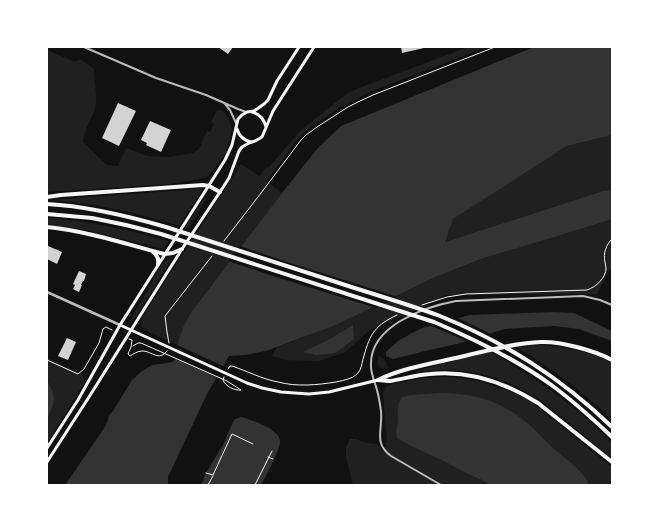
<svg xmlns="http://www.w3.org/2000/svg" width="659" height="532" viewBox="0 0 659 532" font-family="Jost,sans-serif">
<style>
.green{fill:#202020}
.water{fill:#333}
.pier{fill:#111}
.building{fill:#d3d3d3}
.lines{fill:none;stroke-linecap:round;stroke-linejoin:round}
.path{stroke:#f5f5f5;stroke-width:1}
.minor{stroke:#bcbcbc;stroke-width:2}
.tertiary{stroke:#bcbcbc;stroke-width:2.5}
.secondary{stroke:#f5f5f5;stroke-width:3}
.motorway{stroke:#f5f5f5;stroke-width:4}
</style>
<rect width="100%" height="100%" fill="#111"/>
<path class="green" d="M468,47H487L372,91L337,109L311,127L304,133L297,140L267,181L282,193L192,311L184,325L177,345L145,330L141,326L142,317L241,164L259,176L266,167L268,168L302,129L349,92L354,90Z
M47,50L75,62L80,59L93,68L94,70C94,81 98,98 95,109C91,120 84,130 83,142L107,165L118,166L126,148L148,156L169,157L193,153L199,149L207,131L210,132L214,124L211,122L216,112L219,110L224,112L229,119L232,130L225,154L213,171L208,176L200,179L170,184L47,192Z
M612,135V190L603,191L445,242L452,219L567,146Z
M199,189L201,190V192L179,226C137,213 94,203 50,200C100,196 149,193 199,189Z
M205,198H206L204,203L188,229L185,227Z
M47,218C89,221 129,230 169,241L163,249L85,230L47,224Z
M612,219V268L610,269L597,294L446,295L370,330L344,353L318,361L285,360L272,356L277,347L334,326L433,278L481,259L558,236Z
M171,257L172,258L136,317L131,321L133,315L148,290L162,263Z
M538,345C563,346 589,351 612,363V420C583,391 551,368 516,347Z
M490,352C534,377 577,406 612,443V458L543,402C513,382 479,369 443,370C434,370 424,371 415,372V371Z
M379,355L386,362L388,368C378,371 376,363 379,355Z
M47,358L81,373L84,379L85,382L47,443V421L53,406L52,388L47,380Z
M442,377L458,378L483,382L506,390L529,400L612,467V485H353L346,458V447L350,439H356L366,443L377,444L383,452L386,445L384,442L386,443H387L383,393L385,388L390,385L408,381L424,378Z"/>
<path class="water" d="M534,47H612V135L567,146L453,219L445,242L603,191L612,190V219L558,236L481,259L433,278L334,326L295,340L266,351L245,355L229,356L207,394L168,477V485H65L105,427L108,420L110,412L126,384L145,364L170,359L177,345L184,325L192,311L282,193L317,149L341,126Z
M554,312L574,313L612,331V341L579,329L554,326L505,329L457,344L425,351L393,359L386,356V352L388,350L398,341L412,333L422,328L470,315Z
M353,325L354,339L335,353L316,355L303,352L330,339Z
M47,380C58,399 54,402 47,421Z
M440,393C481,394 505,402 535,430C542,437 548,444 555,450C567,460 583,470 589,485H491L482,480L466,473L446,462L409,445L397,438C395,431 397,429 398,422C399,411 395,408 402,397L411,395Z
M241,417C251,419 280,430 280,441C281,448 265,478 261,485H201L206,473L223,445L233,422L235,419Z"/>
<path class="pier" d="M240,246L287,262L398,297L376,308L273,276L228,261Z
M455,317L473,325L493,335L469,342L427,324Z
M175,344L225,367L218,378L176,359L172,362L167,363L152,365L142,371L132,380L113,411L107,417L108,411L118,393L124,383L132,373L144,362L148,360H160L168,358Z"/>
<path class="building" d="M218,47H233L228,54Z
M401,47H424V48L402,53Z
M118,103L136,111L119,146L102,138Z
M150,121L171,130L161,152L146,145L147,143L141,140Z
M48,246L62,252L57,264L47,259Z
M79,271L86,274L84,281H83L81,285H82L79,292L73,289L75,285L73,284Z
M67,338L76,342L68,360L58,356Z"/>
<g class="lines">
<path class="path" d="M224,241L261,193L301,140L306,135L317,127L348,107L360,101L373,95L495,47
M422,305L447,297L466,294L587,290C596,287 606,278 606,268C606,266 605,264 605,262C603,253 606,245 612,239
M129,339L132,340L131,347L128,354L130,356C133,354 138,351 142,351C153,351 158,362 167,351
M169,343L167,332L165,316L212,256
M133,346L138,343H141L227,381L241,390C235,391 225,386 223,380L224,377
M47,360L78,374L84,369L99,343L103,329L106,327L112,330
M228,369L230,366H232C247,371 262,379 278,382C297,387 317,385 336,382C344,380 355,379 360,370C362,366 362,361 364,356C370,333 376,325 397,315
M268,457L273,459
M206,473L213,475L232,434L253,444
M208,485L213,476
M255,485L272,451"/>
<path class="minor" d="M84,47L156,78L206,95L238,109L246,112
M225,104L230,110L236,123
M441,485L391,456C373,443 383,430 381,411C380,404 379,397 377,390C375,382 371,375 371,366C369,326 424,307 456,301L583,296L600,300L612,305"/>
<path class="tertiary" d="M47,292L120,325"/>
<path class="secondary" d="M252,112C260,114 264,119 266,127
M237,129C239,136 243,140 251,142
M120,325L247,383L262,388L281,392L309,394L329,392L378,380
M47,448L78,400L120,325L225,160L232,145L238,119L242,115L247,112L254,111L264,104L268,100L277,81L299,47
M47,462L89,397L182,249L220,192L229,178L239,151L242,147L249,143L255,141L262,137L273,111L314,47"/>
<path class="motorway" d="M47,197L61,195L203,185L209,186L220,192
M47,204C87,206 128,216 166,227C222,245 278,263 333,281C369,293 405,303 440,316C506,343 560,377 612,427
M47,214L92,218L126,225L161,234L434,322C474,339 514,358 550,384C572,400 592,418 612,437
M47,227C87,231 126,244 164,254L173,253L182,249
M153,252C157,255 159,259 158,264
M378,380C382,380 386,381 390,381C403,379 416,375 430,374C468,370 506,383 538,403L612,462
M378,380C402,368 434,363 460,357C487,351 514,343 541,342C560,341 596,351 612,360"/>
</g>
<rect width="659" height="532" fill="none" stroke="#ffffff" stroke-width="96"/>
</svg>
